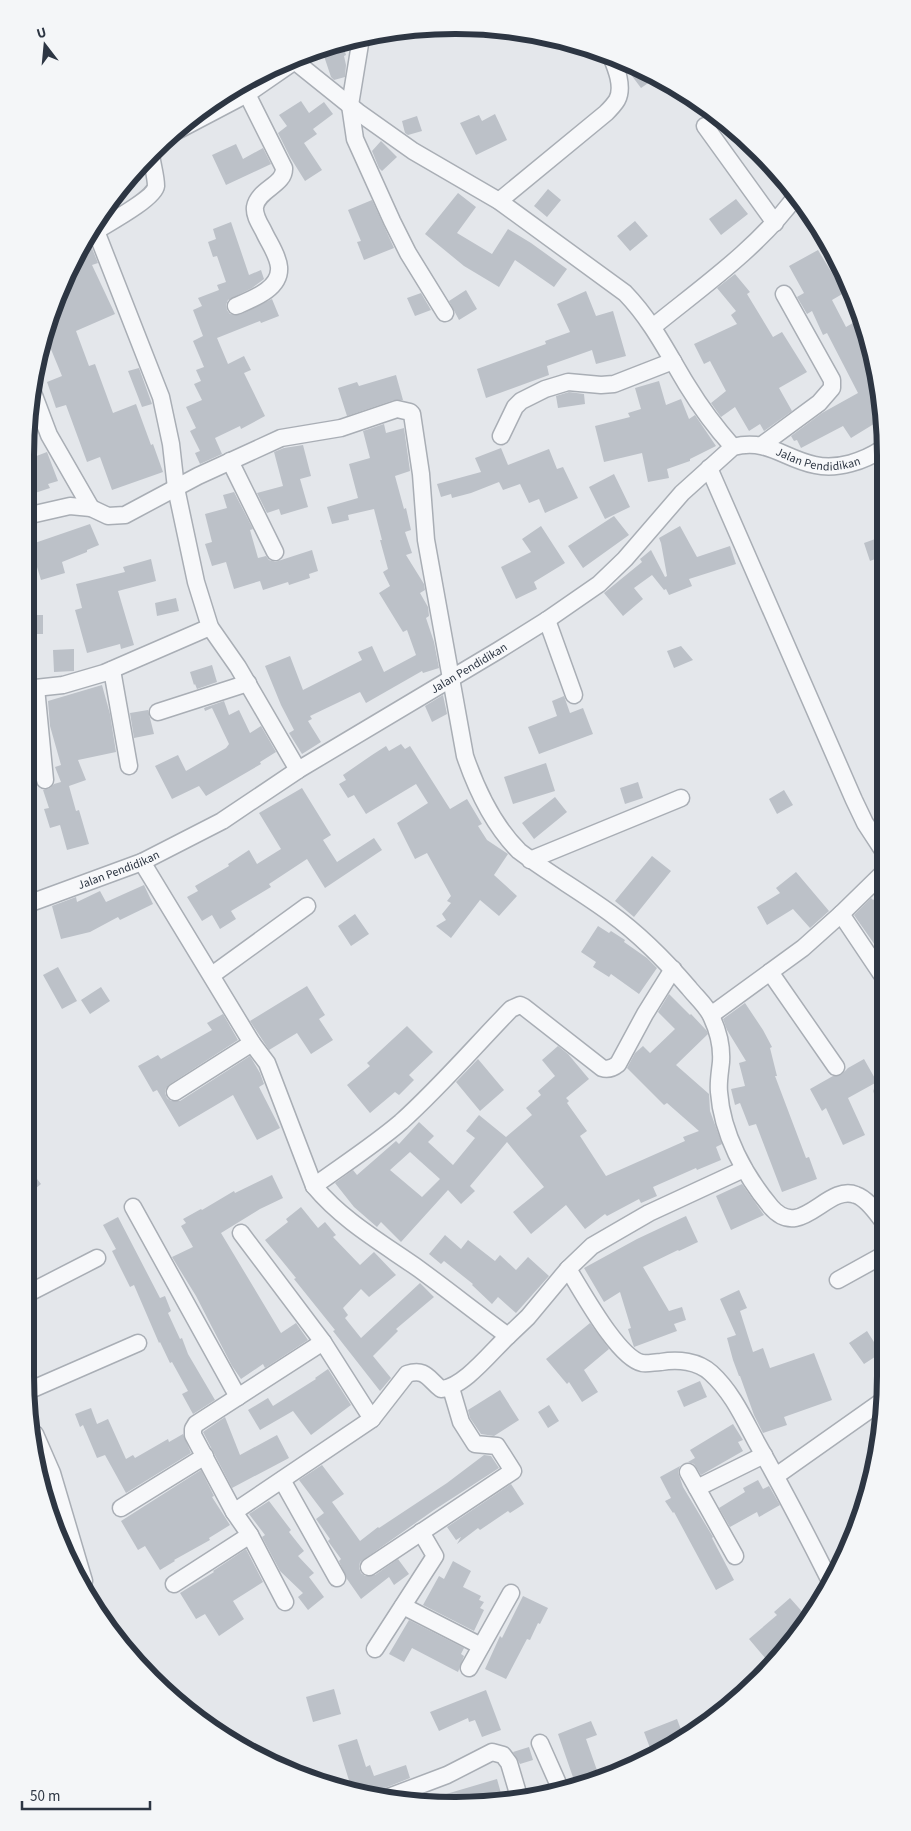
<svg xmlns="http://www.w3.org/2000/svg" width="911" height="1831" viewBox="0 0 911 1831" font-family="'Source Sans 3',sans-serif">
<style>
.building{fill:#bcc1c8;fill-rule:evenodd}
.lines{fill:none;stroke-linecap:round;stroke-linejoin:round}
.street-casing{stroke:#a9aeb5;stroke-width:19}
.street{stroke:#f7f8fa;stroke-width:16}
.labels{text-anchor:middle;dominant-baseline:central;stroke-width:5;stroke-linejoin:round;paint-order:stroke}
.street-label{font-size:12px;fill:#2d3643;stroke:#f4f6f8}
.rim{fill:none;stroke:#2d3643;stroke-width:6}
</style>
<rect width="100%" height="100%" fill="#e4e7eb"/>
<path class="building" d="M342,42L346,55L344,56L346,65L345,77L334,80L331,77L321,47Z
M624,61L646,69L657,77L641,88L626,68Z
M301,101L309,113L324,102L333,114L313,129L317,134L304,143L322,170L305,181L290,157L278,133L287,126L279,115Z
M495,114L507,140L476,155L460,123L479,115L482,121Z
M417,116L422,131L408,135L405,133L402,121Z
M381,141L397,157L382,171L379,168L372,151Z
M236,144L243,159L263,148L271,164L226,185L212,155Z
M548,189L561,200L547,217L534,206Z
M458,193L476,207L457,233L492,254L508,229L531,243L567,269L554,287L515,260L499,287L464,266L425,234Z
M736,199L748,214L721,235L709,219Z
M372,200L394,248L364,260L357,242L361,241L348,210Z
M635,221L648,236L630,251L617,236Z
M231,222L249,275L261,270L264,279L252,288L228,300L226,305L227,310L230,314L239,315L272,299L279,316L261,323L260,321L217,338L228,364L244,356L251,370L244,373L265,416L241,429L240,426L215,438L222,454L200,464L195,453L200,451L190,431L196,428L186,407L202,400L194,384L201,381L196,370L204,367L193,341L203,336L193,310L202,306L198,298L219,290L217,285L226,282L217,256L213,257L208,242L216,239L213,229Z
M89,241L98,263L92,265L115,314L76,331L89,366L95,364L113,413L136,404L151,445L153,444L163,472L112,490L100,457L87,462L66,405L56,408L47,382L62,376L48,342L39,345L69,265L83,243Z
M818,250L844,293L832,300L846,327L858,320L868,338L882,400V419L851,438L843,426L801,448L797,440L794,441L791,436L822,413L858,393L827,333L823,335L812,311L807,314L797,297L804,293L789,266Z
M735,274L750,292L747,294L773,337L782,332L807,372L779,388L792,411L764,431L760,424L749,431L735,407L721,417L711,403L726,391L710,361L704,364L694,344L737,324L731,315L736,311L717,288Z
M466,290L477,309L459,320L449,301Z
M586,291L596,316L613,311L626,356L596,364L592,350L547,366L549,375L486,398L477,369L546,344L545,341L570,332L557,304Z
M421,293L431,310L415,316L407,298Z
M139,368L152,404L142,407L128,371Z
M396,375L403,400H394L347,416L338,388L357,382L359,386Z
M659,381L666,405L681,399L689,419L695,415L716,446L690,459V461L667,469L669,478L648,482L642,453L604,462L595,426L630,417L628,413L641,409L635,388Z
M569,392L584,394L585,404L558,408L556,396Z
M384,424L386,433L404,428L410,471L395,476L404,509L406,508L411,530L405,532L412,553L406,555L424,584L425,590L420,593L428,607L429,616L426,618L434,642L439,668L423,673L422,671L366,703L360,692L310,716L312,719L308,721L321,742L302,754L289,733L294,730L281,705L265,666L290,656L303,690L362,660L358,652L372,646L384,672L416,655L407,630L403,632L379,593L390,586L383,572L388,569L380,540H382L374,509L348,515L349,520L332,524L327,507L358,498L349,464L370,458L363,431Z
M303,445L311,476L300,479L308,507L281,515L279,509L267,513L257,493L283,486L274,452L284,448Z
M501,448L508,465L549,449L557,469L563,467L578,498L545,513L539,499L529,503L520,484L503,490L499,482L471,493L452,498L451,494L441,497L437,484L481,472L475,458Z
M47,452L58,481L48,484L50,488L35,493L33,489L26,492V460Z
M614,474L630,507L605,519L589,487Z
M234,492L253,529L250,530L258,558L266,556L269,560L275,562L312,550L318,571L309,574L310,578L289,585L288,582L263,590L260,581L234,589L226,562L212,566L205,544L212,542L205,514L227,508L223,495Z
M614,516L629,535L583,568L568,546Z
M90,524L99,545L87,550V552L62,562L65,573L41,580L37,567L26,570V546Z
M541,526L565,563L534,582L537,589L516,599L501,567L531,552L522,539Z
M680,526L697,557L730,546L736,564L689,579L692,586L669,595L666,589L664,590L652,575L634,588L643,599L623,616L604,593L642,562L640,559L651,550L665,577L667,576L661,543L659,538Z
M878,538L883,549V556L870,561L864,543Z
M151,559L156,581L118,591L134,645L121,649L120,644L87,653L75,610L82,608L76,584L125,572L123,567Z
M176,598L179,611L157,616L155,603Z
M26,615H43V634H26Z
M681,646L693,660L674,668L667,651Z
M74,649V671L54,672L53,650Z
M212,665L217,682L197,689L195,684L194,685L190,672Z
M102,685L110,714L116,752L78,760L86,780L69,786L76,811L79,810L89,844L67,850L60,825L50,828L44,809L49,808L43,790L50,788L54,784L61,782L55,767L61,765L50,726L48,701Z
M443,695L447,714L432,722L425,706Z
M564,696L570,713L583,708L593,734L539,754L528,727L557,716L552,701Z
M224,701L229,715L239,710L250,733L261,726L276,752L260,762L261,764L206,796L199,786L172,799L155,766L178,755L186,771L226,748L229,744L212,708L205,711L204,708Z
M148,710L154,734L134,738L130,713Z
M401,744L405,749L410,746L450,809L467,799L482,824L478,826L487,840L508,854L494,875L517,896L499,916L480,900L451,938L436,926L446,920L442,914L451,903L447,901L451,896L427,853L415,859L397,823L428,803L416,784L366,814L354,795L348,798L339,784L346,780L343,775L372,755L386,746L389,751Z
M546,763L555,791L513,804L504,777Z
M638,782L643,798L625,804L620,788Z
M302,788L331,835L323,840L337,862L374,838L382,850L325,888L307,859L269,884L271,887L231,911L236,919L220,929L212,915L202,921L187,897L198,891L195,886L229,866L228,864L249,850L257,864L281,849L259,813Z
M784,790L793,805L777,814L769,799Z
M555,797L567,812L534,839L522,823Z
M652,856L671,871L634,917L615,901Z
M796,872L829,911L810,928L793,909L767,925L757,907L780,893L776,888Z
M144,885L153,904L120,920L118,917L90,932L61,939L52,906L76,897L77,902L100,891L106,902Z
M884,892V958L854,915L871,898L873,900Z
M355,914L369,934L351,946L338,926Z
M598,926L609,933L611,931L625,940L624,942L647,958L657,968L639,994L611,974L609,977L593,967L596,962L581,952Z
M58,967L77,1001L62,1009L43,975Z
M307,986L325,1015L319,1019L333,1040L311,1054L297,1033L269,1050L250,1021Z
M101,987L110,1001L90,1014L81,1000Z
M669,994L690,1015L691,1014L707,1031L708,1034L676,1065L709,1094L710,1111L722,1144L716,1147L721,1160L697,1170L696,1168L653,1187L657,1196L641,1203L639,1199L607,1216L605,1214L585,1229L566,1205L531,1234L513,1212L544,1187L507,1142L470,1186L475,1191L461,1204L448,1190L401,1242L381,1222L377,1227L354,1207L335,1183L353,1170L357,1175L396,1141L399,1144L419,1122L434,1136L428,1142L453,1165L475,1138L466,1131L479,1115L506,1137L532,1115L526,1108L541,1095L538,1091L555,1076L542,1060L558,1046L568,1054L589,1079L566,1098L569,1101L567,1103L587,1131L580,1136L606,1176L685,1141L683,1137L699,1131L667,1103L664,1105L627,1068L635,1053L643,1046L650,1053L675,1029L658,1012ZM410,1152L440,1179L422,1197L390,1170Z
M745,1003L763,1030L772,1047L770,1048L777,1076H775L806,1158L809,1157L817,1179L782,1192L756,1124L749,1126L740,1103L735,1105L731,1089L745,1086L739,1063L746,1061L727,1030L723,1019Z
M223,1014L238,1040L170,1084L166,1088L165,1093L167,1098L171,1101H180L250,1056L260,1073L264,1084L259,1087L280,1128L257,1140L233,1095L179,1127L157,1090L153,1092L138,1066L158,1055L161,1059L212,1030L207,1023Z
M407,1026L433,1052L409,1075L414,1080L399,1095L395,1092L370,1113L347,1085L370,1066L367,1063Z
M478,1059L504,1090L480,1111L456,1082Z
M864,1059L877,1082L848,1098L865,1135L843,1145L826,1108L822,1111L810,1089L833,1076L841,1075L848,1068Z
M25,1164L41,1184L25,1197Z
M272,1175L283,1198L260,1209L221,1233L281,1333L296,1323L308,1340L265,1368L263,1364L241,1379L232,1366L196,1296L172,1257L193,1247L181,1226L186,1223L183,1219L201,1209L202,1210L234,1191L235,1193Z
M742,1184L764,1215L731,1230L716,1196Z
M301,1207L318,1228L325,1222L336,1235L333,1237L360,1265L374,1252L396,1275L369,1297L361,1289L343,1308L348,1315L345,1318L361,1338L420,1283L434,1297L396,1329L398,1331L373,1356L391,1378L380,1391L333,1331L335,1330L294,1279L296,1278L265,1240L288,1222L286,1219Z
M686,1216L698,1242L679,1251L678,1250L643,1267L669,1311L682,1307L686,1320L674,1324L677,1331L634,1347L628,1329L631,1328L620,1292L604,1302L584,1268L637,1239Z
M118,1217L160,1298L165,1296L171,1311L168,1313L180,1339L182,1338L188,1354L215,1400L193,1414L182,1394L188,1391L172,1362L170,1363L160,1342L159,1343L134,1285L130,1287L112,1251L116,1249L103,1225Z
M445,1235L461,1249L468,1240L495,1261L500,1255L516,1270L528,1257L549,1276L516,1313L498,1297L492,1304L472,1285L473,1284L444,1261L441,1264L429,1254Z
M739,1290L747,1308L740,1311L753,1352L763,1348L770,1368L814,1353L832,1400L784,1417L787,1425L763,1433L754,1415L740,1376H739L733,1360L727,1338L736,1335L720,1299Z
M590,1323L609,1349L584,1370L598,1392L582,1402L569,1382L567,1384L546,1359Z
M867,1331L881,1353L864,1364L849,1343Z
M328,1369L351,1405L311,1435L293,1411L260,1430L248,1410L268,1398L273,1406L316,1379L315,1378Z
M700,1381L707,1397L684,1407L677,1391Z
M500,1390L519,1420L494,1436L481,1434L470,1418L468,1410Z
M549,1405L559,1421L548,1428L538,1412Z
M91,1408L97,1424L108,1419L126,1459L133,1455L135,1458L168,1439L169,1442L183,1434L191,1453L126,1493L105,1455L97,1458L83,1425L80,1427L75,1414Z
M225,1417L240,1455L277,1435L289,1458L232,1488L203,1432Z
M733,1424L743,1440L738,1442L743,1451L701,1475L694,1464L688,1462L695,1458L690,1450Z
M484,1455L491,1456L499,1468L434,1510L360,1562L359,1568L361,1573L365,1576L375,1575L398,1559L409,1574L394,1585L389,1577L361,1599L347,1579L339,1561L341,1559L328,1541L330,1539L316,1519L324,1513L299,1480L322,1465L344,1494L332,1502L360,1541L378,1527L379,1528L447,1483Z
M680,1466L678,1472L683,1487L713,1537L712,1538L734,1580L716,1590L674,1512L673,1513L665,1501L671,1498L660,1477Z
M201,1470L214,1496L212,1497L230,1525L209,1538L210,1540L174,1560L175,1561L160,1570L145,1546L138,1550L121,1521Z
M758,1480L763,1489L769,1486L780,1505L759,1517L757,1512L730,1527L719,1508L745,1492L743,1488Z
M511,1484L524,1504L510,1513L508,1511L480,1530L478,1528L457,1544L461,1537L456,1540L447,1527Z
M269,1501L291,1530L289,1532L304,1551L298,1556L314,1573L309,1577L324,1597L308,1610L298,1597L303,1593L280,1571L262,1537L265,1535L249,1514Z
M246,1549L263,1582L233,1601L244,1619L219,1636L205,1614L196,1619L180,1593L214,1572L213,1571Z
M453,1561L471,1571L463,1587L481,1596L479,1600L484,1602L480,1608L484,1610L474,1631L423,1605L439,1576L444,1579Z
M523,1596L548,1608L540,1624L538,1623L530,1640L527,1639L506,1679L485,1669L500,1636L502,1638Z
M790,1598L806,1616L800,1623L781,1640L785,1645L771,1665L749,1639L777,1615L774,1612Z
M409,1620L464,1648L461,1654L464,1656L458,1672L412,1648L404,1662L389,1654Z
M334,1689L341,1714L313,1722L306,1697Z
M486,1690L501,1730L482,1737L475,1720L469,1722L468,1718L439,1731L430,1712Z
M677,1719L683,1735L653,1756L644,1732Z
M591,1721L597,1735L586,1739L599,1776L575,1783L558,1734Z
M357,1739L366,1767L370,1765L374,1776L406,1765L410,1778L382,1789L378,1792L376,1798H371L352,1790L338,1745Z
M529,1747L533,1760L520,1764L513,1752Z
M497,1779L502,1797L486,1802L437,1800L436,1797Z"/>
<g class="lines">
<g class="street-casing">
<g id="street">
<path d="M361,38L350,105L355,139L392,221L408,253L445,313"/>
<path d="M292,59L358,112L413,151L499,201L625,293C652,321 667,352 687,385C701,408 716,428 733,447"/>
<path d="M705,126L775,223"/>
<path d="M169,135L247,94L295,61"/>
<path d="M151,154C152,164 156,176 156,186C155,198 107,224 96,231L161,397L171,444L176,488L196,582L210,627L238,667L298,770"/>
<path d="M499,201L606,113C610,109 614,105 617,100C624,87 616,68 611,56"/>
<path d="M236,306C252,299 281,289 279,267C278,255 269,243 264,232C260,224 254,216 255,207C258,189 285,185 284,168L247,94"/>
<path d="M654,326C702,287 759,247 796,196"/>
<path d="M32,390L49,435L91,508"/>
<path d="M501,436L515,407L521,401L545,389L568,382L601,385L614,384L673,361"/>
<path d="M762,445L819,403L832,388V380L784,294"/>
<path d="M230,461L275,552"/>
<path d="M709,468L854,800L865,823L884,852"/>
<path d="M26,516L70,506L91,508L108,516L125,515L198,476L281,438L341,428L397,409L410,412L412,414L421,474L426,540L465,756C477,791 493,825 519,851C548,873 580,891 610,913C639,934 665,960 689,988C696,997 708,1007 712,1018C718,1031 722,1047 721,1062C720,1072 718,1082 719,1092C722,1134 745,1176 771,1207C801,1242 827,1183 856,1195C868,1199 877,1214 885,1224"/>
<path d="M547,620L574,695"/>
<path d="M112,670L129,766"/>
<path d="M36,688L45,780"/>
<path d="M26,689L63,685L104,673L210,627"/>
<path d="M158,712L248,683"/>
<path d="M530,860L681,798"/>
<path d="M142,862L252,1043L267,1063L314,1186C343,1221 382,1243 419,1269C449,1291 478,1314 508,1336L528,1317L568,1269L592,1246L649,1213L744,1169"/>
<path id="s1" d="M25,905L142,862L222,821L298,770L499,650L547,620L599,584L625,559L682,493L733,447C768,438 784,459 815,465C838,470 864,461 882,449"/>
<path d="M841,914L884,978"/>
<path d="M770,972L836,1067"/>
<path d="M212,975L307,906"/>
<path d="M711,1015L803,948L841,914L884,872"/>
<path d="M883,1091L884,1090"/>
<path d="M175,1092L252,1043"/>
<path d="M314,1186C343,1165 374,1145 401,1122C440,1087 475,1046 511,1009L520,1005L524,1007L602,1068C608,1070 613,1068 618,1064L645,1014L673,969"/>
<path d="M133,1207L238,1397"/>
<path d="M241,1233L323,1342"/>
<path d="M568,1269C582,1291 618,1358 642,1363C648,1364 655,1362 661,1362C678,1359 698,1361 711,1373C732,1392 744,1419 757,1443C783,1489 807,1535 830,1581"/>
<path d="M838,1280L885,1254"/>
<path d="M25,1295L97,1258"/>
<path d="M28,1391L138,1343"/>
<path d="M35,1434L52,1473L84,1581"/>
<path d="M688,1472L735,1556"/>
<path d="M776,1476L885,1399"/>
<path d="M282,1480L337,1578"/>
<path d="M697,1488L764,1455"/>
<path d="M121,1508L205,1456"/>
<path d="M234,1512L193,1435V1429L196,1424L323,1342L372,1419"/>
<path d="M369,1567L513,1471L497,1446L475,1444L461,1422L451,1388"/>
<path d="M174,1584L250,1535"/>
<path d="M285,1602L250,1535L234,1512L372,1419L407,1374C426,1368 428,1379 441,1389C463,1388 491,1352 508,1336"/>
<path d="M403,1606L481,1646"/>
<path d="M375,1649L435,1556L421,1532"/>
<path d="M469,1668L511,1593"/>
<path d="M540,1743L560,1788"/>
<path d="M386,1798L447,1775L492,1752L503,1755L509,1763L520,1800"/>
</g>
</g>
<use href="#street" class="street"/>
</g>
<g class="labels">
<g class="street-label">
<text stroke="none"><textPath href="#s1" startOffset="940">Jalan Pendidikan</textPath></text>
<text stroke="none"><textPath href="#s1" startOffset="505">Jalan Pendidikan</textPath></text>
<text stroke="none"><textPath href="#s1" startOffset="100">Jalan Pendidikan</textPath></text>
</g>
</g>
<path d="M0 0H911V1831H0ZM455 34H456A421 421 0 0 1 877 455V1376A421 421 0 0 1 456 1797H455A421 421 0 0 1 34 1376V455A421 421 0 0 1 455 34Z" fill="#f4f6f8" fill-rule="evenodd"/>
<path class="rim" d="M455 34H456A421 421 0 0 1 877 455V1376A421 421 0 0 1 456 1797H455A421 421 0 0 1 34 1376V455A421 421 0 0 1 455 34Z"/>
<g transform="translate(45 45) rotate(344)" stroke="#f4f6f8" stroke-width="4" paint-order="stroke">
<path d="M0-4L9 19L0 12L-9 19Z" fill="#2d3643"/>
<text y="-8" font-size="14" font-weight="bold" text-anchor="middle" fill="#2d3643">U</text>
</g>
<path d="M22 1801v8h128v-8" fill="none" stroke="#2d3643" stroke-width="2.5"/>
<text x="30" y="1801" font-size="15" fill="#2d3643" stroke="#f4f6f8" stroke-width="4" paint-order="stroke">50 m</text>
</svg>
